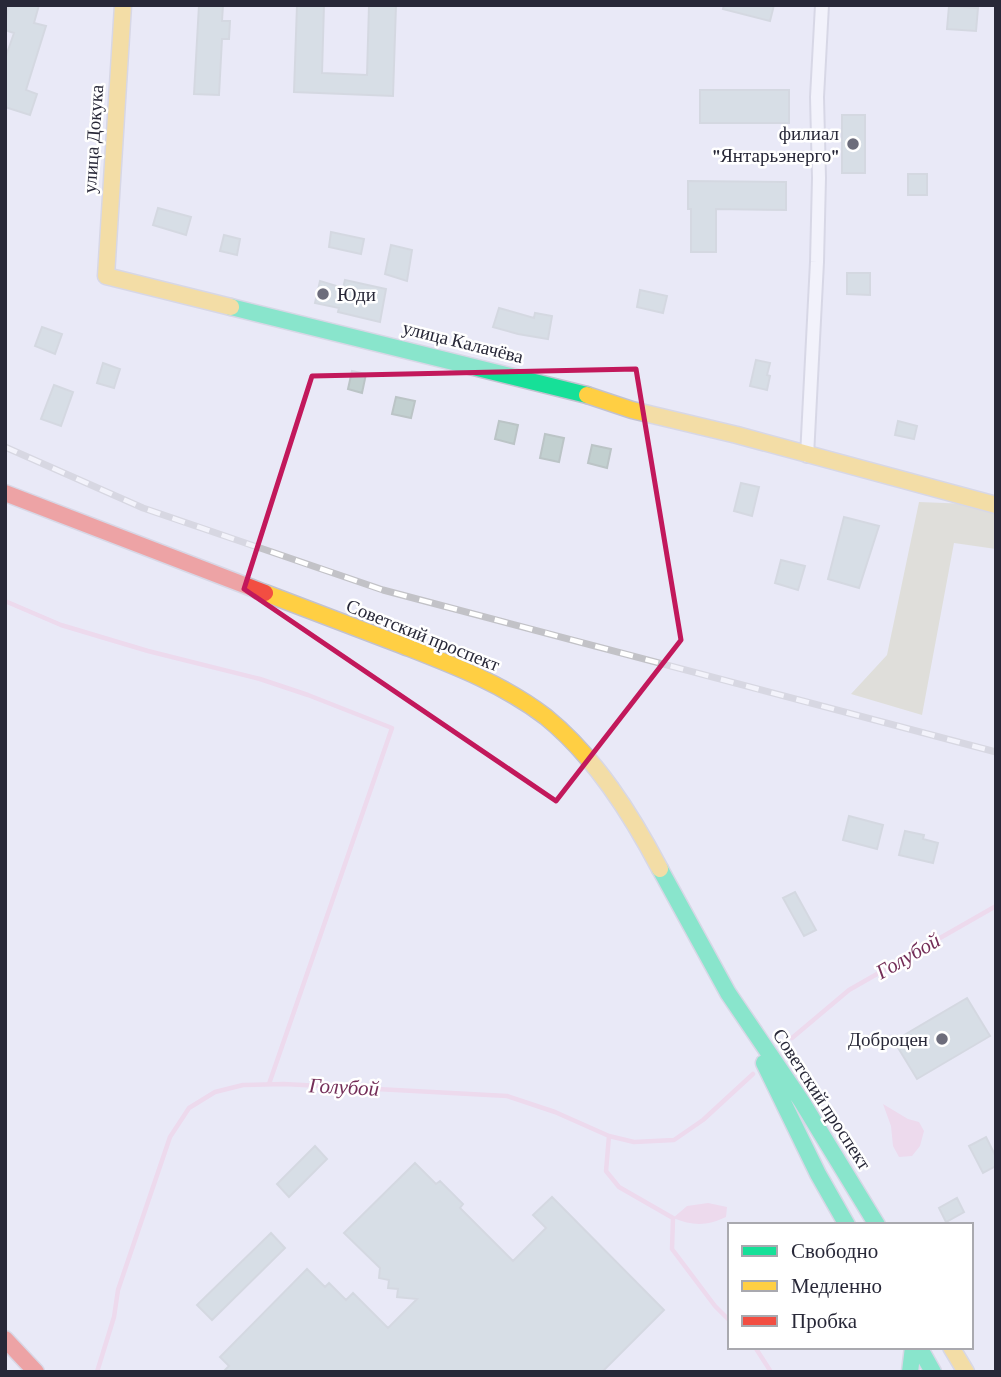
<svg xmlns="http://www.w3.org/2000/svg" width="1001" height="1377" viewBox="0 0 1001 1377" font-family="'Crimson Pro',serif">
<style>
.green{fill:#d2d1b7}
.water{fill:#f1c7e1}
.lines{fill:none;stroke-linecap:round;stroke-linejoin:round}
.stream{stroke:#f1c7e1;stroke-width:4.5}
.building{fill:#c2d0d0;stroke:#bbc4c6;stroke-width:2}
.street-casing{stroke:#c2c2d0;stroke-width:16}
.fast-casing{stroke:#c2c2d0;stroke-width:19}
.slow-casing{stroke:#c2c2d0;stroke-width:19}
.jam-casing{stroke:#c2c2d0;stroke-width:19}
.street{stroke:#fcfcfe;stroke-width:12}
.fast{stroke:#16e098;stroke-width:16}
.slow{stroke:#ffcf43;stroke-width:16}
.jam{stroke:#f24e42;stroke-width:16}
.rail-casing{stroke:#c2c2c7;stroke-width:7}
.rail{stroke:#fff;stroke-width:4.5;stroke-dasharray:13;stroke-linecap:butt}
.marked{fill:none;stroke:#c2185b;stroke-width:5;stroke-linejoin:round}
.poi-dot{fill:#6c6c7b;stroke:#fff;stroke-width:2.5}
.labels{text-anchor:middle;dominant-baseline:central;stroke-width:5;stroke-linejoin:round;paint-order:stroke}
.poi-label{font-size:19px;fill:#282838;stroke:#fff;text-anchor:end}
.street-label{font-size:19px;fill:#282838;stroke:#fff}
.water-label{font-size:21px;font-style:italic;fill:#742e58;stroke:#fff}
</style>
<rect width="100%" height="100%" fill="#e9e9f7"/>
<path class="green" d="M919,502L996,505V549L954,543L922,715L851,694L887,655Z"/>
<path class="water" d="M883,1104L908,1119L919,1122L924,1131L920,1146L912,1156L899,1157L893,1146L891,1126Z
M708,1203L727,1207L726,1217C707,1226 693,1226 673,1218L687,1206Z"/>
<g class="lines">
<path class="stream" d="M5,601L61,625L148,651L260,679L308,695L392,728L269,1084
M792,1038L849,990L996,906
M609,1136L606,1171L619,1187L673,1218L672,1249L715,1306L730,1321
M755,1347L771,1372
M97,1372L114,1317L118,1290L170,1137L189,1108L215,1092L243,1085L284,1084L507,1096L555,1112L609,1136L634,1142L674,1140L703,1120L753,1074"/>
</g>
<path class="building" d="M8,5H39L34,23L46,26L26,90L37,94L30,115L5,107V59L14,33L5,30Z
M199,5H223L222,21H230L229,39H222L219,95L194,94Z
M297,5H324L322,73L367,75L369,5H396L393,96L294,92Z
M724,5H774L770,21L723,9Z
M949,6L978,8L976,31L947,29Z
M700,90H789V123H700Z
M842,115H865V173H842Z
M908,174H927V195H908Z
M688,181L786,182V210L716,209V252H691V209H688Z
M158,208L191,217L186,235L153,225Z
M331,232L364,239L361,254L329,247Z
M224,235L240,239L237,255L220,251Z
M391,245L412,250L407,281L385,274Z
M847,273H870V295L847,294Z
M345,280L386,289L380,322L338,312L339,308L315,303L320,281L343,288Z
M640,290L667,296L663,313L637,307Z
M499,308L534,318L535,313L552,316L548,339L518,334L493,327Z
M42,327L62,334L55,354L35,346Z
M756,360L770,363L767,375L770,376L767,390L750,386Z
M103,363L120,369L114,388L97,383Z
M352,371L366,374L362,393L348,389Z
M54,385L73,392L61,426L41,419Z
M396,397L415,401L411,418L392,414Z
M499,421L518,425L514,444L495,439Z
M898,421L917,426L914,439L895,435Z
M545,434L564,438L559,462L540,458Z
M592,445L611,449L607,468L588,463Z
M741,483L759,487L752,516L734,511Z
M844,517L879,526L859,588L828,579Z
M781,560L805,566L798,590L775,583Z
M849,816L883,825L877,849L843,840Z
M905,831L924,835L923,839L938,843L933,863L899,855Z
M795,892L816,930L804,936L783,898Z
M967,998L990,1036L917,1079L894,1041Z
M986,1137L996,1157V1166L983,1173L969,1146Z
M315,1146L327,1159L289,1197L277,1184Z
M415,1163L436,1184L440,1181L463,1204L460,1208L513,1261L546,1228L533,1215L552,1197L664,1310L602,1372H223L229,1366L220,1357L307,1269L325,1287L329,1283L346,1300L353,1293L388,1328L417,1299L397,1297L398,1289L388,1288L389,1280L379,1278L380,1268L344,1233Z
M957,1198L964,1212L946,1222L939,1208Z
M271,1233L285,1248L212,1320L197,1305Z"/>
<g class="lines">
<g class="street-casing">
<path id="street" d="M807,456L817,262L819,178L817,97L822,5"/>
</g>
<g class="fast-casing">
<path id="fast" d="M231,307L587,395
M660,869L728,993L802,1102L877,1225
M764,1063L818,1174L847,1225
M919,1347L933,1372
M910,1372L913,1347"/>
</g>
<g class="slow-casing">
<path id="slow" d="M123,5L106,276L231,307
M587,395L632,410L737,435L996,505
M265,593C310,610 354,627 399,644C450,664 502,683 546,717C595,757 631,814 660,869
M951,1347L966,1372"/>
</g>
<g class="jam-casing">
<path id="jam" d="M5,493L265,593
M5,1339L36,1372"/>
</g>
<use href="#street" class="street"/>
<use href="#fast" class="fast"/>
<use href="#slow" class="slow"/>
<use href="#jam" class="jam"/>
<g class="rail-casing">
<path id="rail" d="M5,447L143,508L383,590L996,752"/>
</g>
<use href="#rail" class="rail"/>
</g>
<path d="M0 0H1001V1377H0ZM636,369L681,640L556,801L244,589L312,376Z" fill="#e9e9f7" fill-opacity=".55" fill-rule="evenodd"/>
<path class="marked" d="M636,369L681,640L556,801L244,589L312,376Z"/>
<g class="poi-dot">
<circle cx="853" cy="144" r="7"/>
<circle cx="323" cy="294" r="7"/>
<circle cx="942" cy="1039" r="7"/>
</g>
<g class="labels">
<g class="poi-label">
<text x="839" y="133">филиал<tspan x="839" dy="22">"Янтарьэнерго"</tspan></text>
<text x="337" y="294" text-anchor="start">Юди</text>
<text x="928" y="1039">Доброцен</text>
</g>
<g class="street-label">
<text transform="translate(93 139) rotate(-86)">улица Докука</text>
<text transform="translate(463 342) rotate(14)">улица Калачёва</text>
<text transform="translate(423 635) rotate(22)">Советский проспект</text>
<text transform="translate(822 1099) rotate(57)">Советский проспект</text>
</g>
<g class="water-label">
<text transform="translate(908 956) rotate(-30)">Голубой</text>
<text transform="translate(344 1087) rotate(3)">Голубой</text>
</g>
</g>
<rect width="1001" height="1377" fill="none" stroke="#282838" stroke-width="14"/>
<rect x="728" y="1223" width="245" height="126" fill="#ffffff" stroke="#a9a9af" stroke-width="2"/>
<rect x="742" y="1246" width="35" height="10" fill="#16e098" stroke="#a9a9af" stroke-width="2"/>
<text x="791" y="1258" font-size="21" fill="#282838">Свободно</text>
<rect x="742" y="1281" width="35" height="10" fill="#ffcf43" stroke="#a9a9af" stroke-width="2"/>
<text x="791" y="1293" font-size="21" fill="#282838">Медленно</text>
<rect x="742" y="1316" width="35" height="10" fill="#f24e42" stroke="#a9a9af" stroke-width="2"/>
<text x="791" y="1328" font-size="21" fill="#282838">Пробка</text>
</svg>
